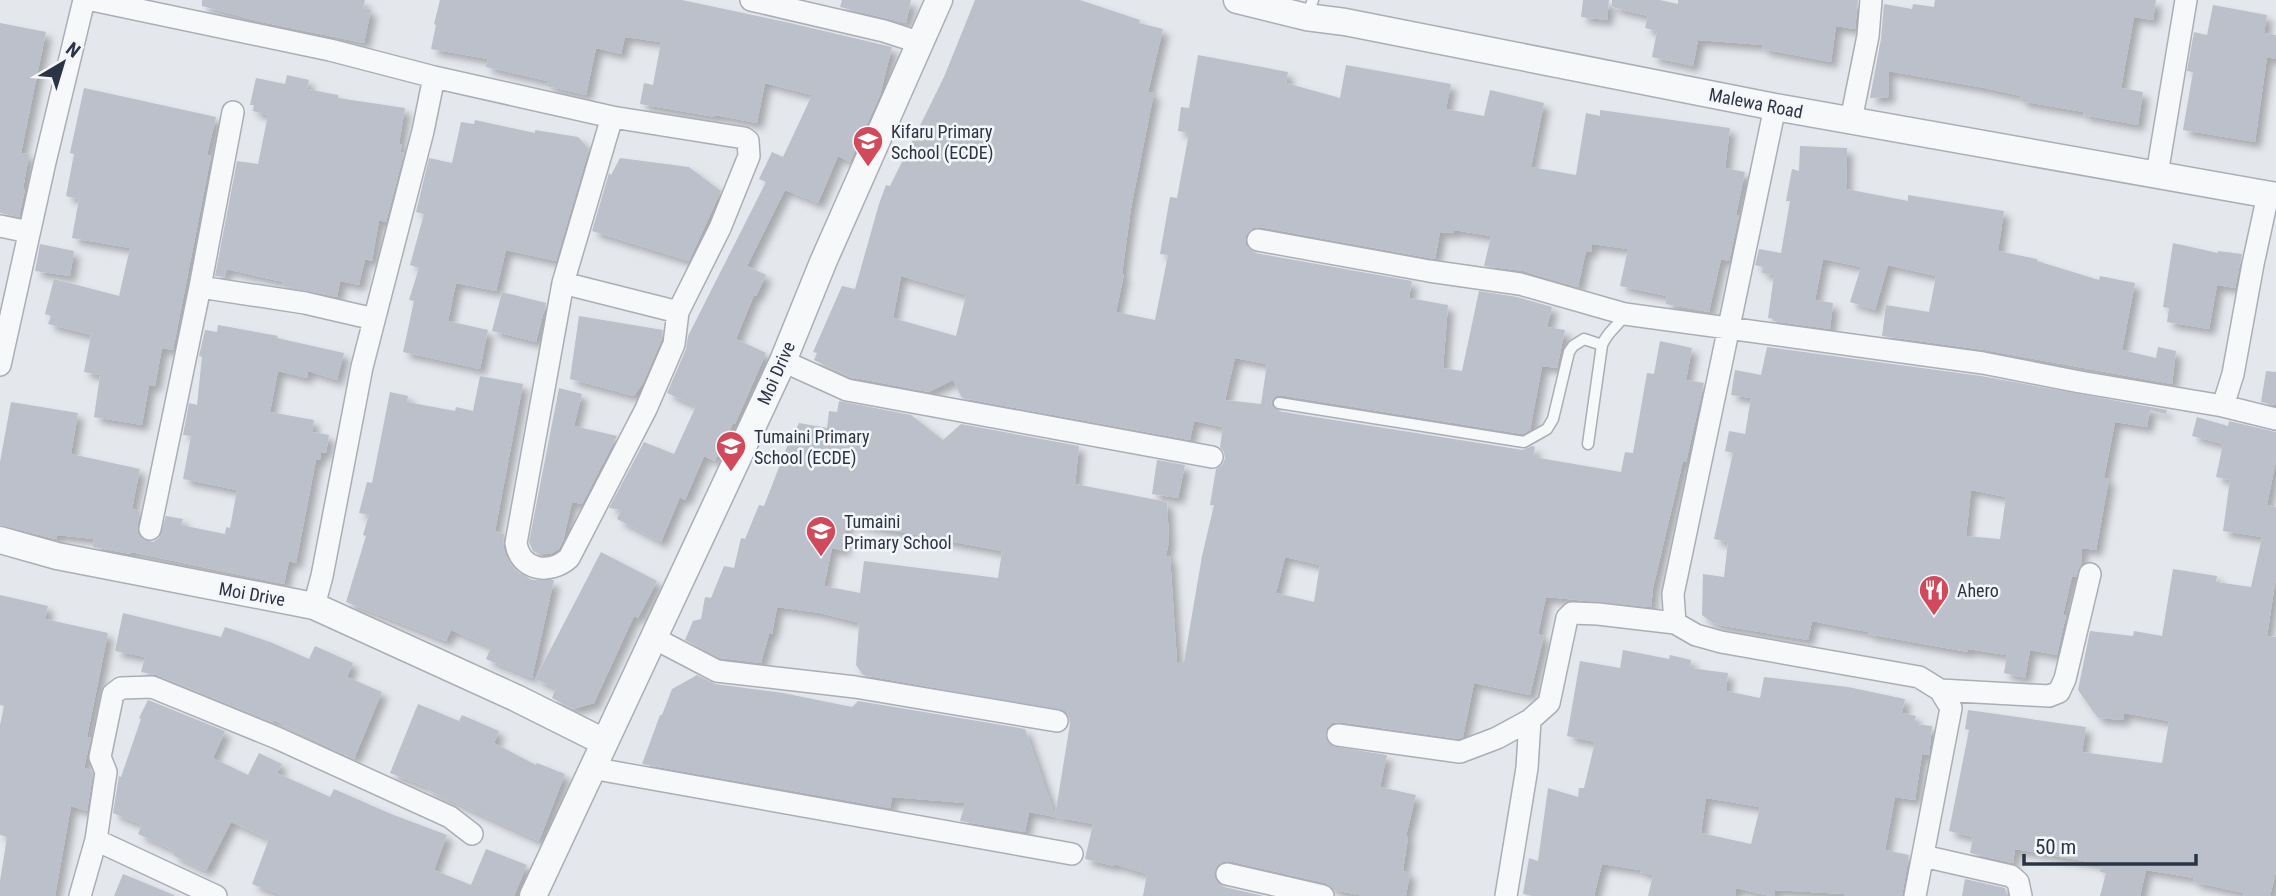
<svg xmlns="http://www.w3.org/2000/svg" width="2276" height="896" viewBox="0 0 2276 896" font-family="'Roboto Condensed',sans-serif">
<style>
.building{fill:#bbc0ca;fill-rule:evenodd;filter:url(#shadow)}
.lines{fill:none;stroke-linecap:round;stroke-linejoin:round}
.service-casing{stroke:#a9aeb7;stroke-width:13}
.minor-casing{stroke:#a9aeb7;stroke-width:24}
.tertiary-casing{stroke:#a9aeb7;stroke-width:29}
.service{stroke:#f7f8fa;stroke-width:10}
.minor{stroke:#f7f8fa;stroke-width:21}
.tertiary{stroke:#f7f8fa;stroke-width:26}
.labels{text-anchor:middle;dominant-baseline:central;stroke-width:5;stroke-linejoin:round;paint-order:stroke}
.street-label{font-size:18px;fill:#2b3445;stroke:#f4f6f9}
.poi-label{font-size:18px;fill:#2b3445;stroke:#f4f6f9;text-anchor:start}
</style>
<defs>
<filter id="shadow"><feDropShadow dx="6" dy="6" stdDeviation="3.5" flood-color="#0004"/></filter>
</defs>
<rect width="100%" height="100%" fill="#e4e7ec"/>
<path class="building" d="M202,0H365L363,8L371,10L364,43L262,22L202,6Z
M440,0H682L790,23L892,47L880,95L850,162L838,156L818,203L785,190L747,266L766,275L756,296L754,295L736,339L766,353L735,424L733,423L715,461L704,456L685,500L680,497L661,542L617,519L621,510L609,508L644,442L674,454L696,406L667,393L686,349L688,336L766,182L759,179L772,152L783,157L812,95L765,83L757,123L715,115V117L640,104L644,83L653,85L661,42L625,37L621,54L596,48L586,95L547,86L548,81L486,67L488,59L431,49L436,25L434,24Z
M842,0H911L906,23L840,7Z
M975,0H1080L1140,20L1139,23L1163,29L1148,92L1154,93L1131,208L1122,274H1124L1116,312L1155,320L1168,255L1160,254L1170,197L1177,198L1189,133L1178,131L1181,107L1189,108L1198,55L1288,72L1286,83L1340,98L1346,65L1451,84L1446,109L1484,116L1490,90L1544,103L1531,167L1576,175L1586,113L1600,116V110L1730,128L1725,168L1745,172L1736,215H1739L1729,261L1721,259L1709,312L1666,304L1667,296L1620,286L1628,249L1592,244L1591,252L1586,251L1578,287L1524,271L1484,266L1491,236L1454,230V233L1440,232L1435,259L1260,227L1253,228L1245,237L1246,245L1255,253L1412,281L1409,298L1448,305L1443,368L1462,371L1479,291L1517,297L1552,307L1547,327L1565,330L1557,368L1542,366L1530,430L1523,434L1280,395L1276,396L1271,401L1272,406L1277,411L1523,450L1532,446L1535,447L1533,457L1621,472L1625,452L1633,453L1647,373L1654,374L1660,341L1692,348L1686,380L1704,383L1686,462L1683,461L1653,588L1651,607L1546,597L1538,634L1544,636L1530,695L1474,683L1463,737L1458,739L1340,722L1332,723L1327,728L1326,739L1331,746L1387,755L1380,787L1416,795L1406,836L1408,837L1403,871L1410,873L1406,896H1364L1334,890L1326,883L1229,861L1223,862L1217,866L1214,877L1218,883L1224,887L1264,896H1143L1147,874L1114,864V866L1085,859L1093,824L1029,812L1025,832L960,821L965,803L892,797L890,808L642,764L660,715H662L672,689L697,675L715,684L783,693L852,707L858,701L1025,729L1055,816L1070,724L1069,716L1065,711L863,675L856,665L859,625H857V622L820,613L777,607L772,634H769L761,663L721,658L685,640L693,621L701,619L705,597L711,598L724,566L734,568L741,538L745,539L759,505L764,506L786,449L799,423L827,428L829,411L837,412L839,401L911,415L943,440L961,424L1079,446L1075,484L1167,502L1169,541L1166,556H1170L1177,662H1184L1202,556L1214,505H1210L1216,469L1222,465L1225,459L1224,452L1220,447L1223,427L1194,421L1190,440L962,398L953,380L929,392L851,377L814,360L817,353L813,352L842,286L855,289L879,204L886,185L890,186L944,77ZM901,276L966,295L956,336L893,318ZM1235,358L1267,364L1261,404L1225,400ZM847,522L1002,551L998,578L864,561L860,593L824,586L832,548L844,551ZM1285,557L1320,565L1314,602L1276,593Z
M1583,0H1609L1607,20L1581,17Z
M1612,0H1660L1678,4V0H1858L1855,29L1836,26L1831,62L1762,49L1763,45L1698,40L1693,66L1652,57L1657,31L1645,28L1648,16L1612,7Z
M1935,0H2156L2153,20L2134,17L2121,88L2143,92L2138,125L2083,115L2084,112L2020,101L2021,96L1985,88L1888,71L1889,97L1870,98L1881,39L1884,4L1912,9L1913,4L1934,7Z
M2213,5L2267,15L2264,33L2276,35V59L2267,57L2255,142L2183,130L2193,72L2187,71L2194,32L2207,35Z
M0,23L46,32L21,153L29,154L23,189H25L19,217L0,213Z
M287,75L309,80L307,89L338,95V98L405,108L399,144L402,145L400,152L404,153L386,222L379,220L372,261L365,259L359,285L340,281L337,297L282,286L283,282L226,269L224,277L215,276L237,161L258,164L268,115L253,111L254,105H250L256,78L285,84Z
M84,88L216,117L207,155L211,156L173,350L162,348L155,386L149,385L142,425L94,417L100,375L84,372L91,335L48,324L51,316L45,314L54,279L119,296L130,248L72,238L79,199L66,196L74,154L70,153Z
M475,120L535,133V130L578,137L589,149L556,261L506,250L496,291L456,283L448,321L488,330L480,369L403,352L414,301L409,300L419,268L410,265L424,214L416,212L429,158L452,163L461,122L474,124Z
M1800,146L1847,148L1846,189L1908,201V195L2004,211L1998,251L2037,259V261L2099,280L2100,276L2135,283L2122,350L2156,358L2158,347L2176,351L2172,384L1985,350L1882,336L1886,305L1929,312L1936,276L1888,265L1875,310L1850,302L1861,267L1823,259L1815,300L1833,303L1830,329L1773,321V319L1768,318L1774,275L1762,273L1763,267L1755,265L1759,249L1781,253L1790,201H1786L1792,169L1799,171Z
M620,158L689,167L721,191L689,261L592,231L609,173L611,175Z
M2173,243L2218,253V251L2242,254L2235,288L2217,285L2209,329L2167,322L2169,308L2163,307Z
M40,244L74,251L70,276L35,271Z
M502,292L546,303L536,342L492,331Z
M579,316L663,330L661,341L643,383L634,396L570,379Z
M218,325L278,336L277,338L344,353L337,380L308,371L307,378L278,371L270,412L314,420L312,432L329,435L326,453L321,452L320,460H316L296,563L289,561L284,584L131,552V554L93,547L94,539L57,535L56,539L0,525V462L11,402L78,413L71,454L140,469L132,509L140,511L137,527L138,534L142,539L153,542L159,538L166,516L183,519L181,525L225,534L226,527L230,528L237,490L183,479L191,436L183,435L189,403L197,405L202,357L199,356L205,330L217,332Z
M1767,347L1981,376L2167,410L2166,414L2150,410L2147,427L2115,422L2104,478L2109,479L2096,550L2082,548L2081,565L2076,577L2072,576L2063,615L2066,616L2064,624L2057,655L2030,650L2025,678L2004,673L2007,655L1968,649V652L1868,634V632L1812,621L1808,640L1724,626L1713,623L1702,615L1703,574L1724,577L1728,542L1714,539L1733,453L1725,451L1729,431L1745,434L1751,398L1731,395L1735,370L1761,375ZM1971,490L2006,497L2000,539L1966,536Z
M2266,371L2276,372V405L2261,402Z
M480,376L523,384L495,531L504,534L503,546L506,556L515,570L532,580H554L532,678L486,659L491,647L451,630L446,641L346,602L366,536L363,535L369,515L359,513L367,482L372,483L390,392L408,396L407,402L455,411L456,407L473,411Z
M559,388L582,394L574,426L617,436L582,504L572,502L563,541L559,549L550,554H540L533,551L529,542Z
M2197,417L2228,426L2229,421L2276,432V460L2267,505L2276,507V577L2267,636L2276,637V871L2270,896H2243L2244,893L2193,882L2194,878L2146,870L2140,896H2100L2106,873L2100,872L2101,864L2015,849L2013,863L1970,853L1973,837L1949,831L1969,730L1965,729L1968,710L2086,727L2082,752L2162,763L2169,721L2124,713V720L2098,718L2078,690L2090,631L2133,636L2134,631L2162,636L2173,569L2217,576L2216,582L2251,587L2262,537L2223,531L2230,480L2216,477L2223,444L2192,436Z
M1157,460L1185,465L1178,498L1152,494Z
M601,552L657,581L638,618L634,616L594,703L573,709L552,698L556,688L535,679Z
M0,595L48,606L45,619L108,633L87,737L91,738L84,768L91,770L93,774L87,811L71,806L55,896H0V881L7,837L0,835V725L4,706L0,705Z
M123,613L221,637L225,627L270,642L309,659L315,646L353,663L347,677L382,692L354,759L274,720L273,722L157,675L141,672L145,657L115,651Z
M1623,650L1669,659L1670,655L1691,660L1690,668L1728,673L1726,691L1760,698L1764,677L1848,687L1905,699L1902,713L1916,716L1914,724L1932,726L1929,755L1922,754L1915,800L1895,797L1885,850L1909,855L1902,896H1844V894L1775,890L1774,896H1770L1736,888L1735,896H1648L1653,875L1640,872V870L1602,864L1594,896H1533L1523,894L1529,858L1538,861L1548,788L1578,797L1579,788H1584L1595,742L1567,736L1580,661L1620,668ZM1706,798L1760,807L1751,844L1701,833Z
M148,700L225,731L213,758L248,775L259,753L282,764L277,773L330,797L334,789L391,814L447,835L434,870L471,885L486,849L527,865L514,896H284L252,884L269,839L231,822L206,871L173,855L175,851L138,834L142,825L113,813L119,776L121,777L141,719L139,718Z
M418,704L459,721L462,715L499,731L494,743L536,765L537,763L565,774L539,841L428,790L429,788L390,773Z
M123,874L174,895V896H114Z
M1965,879L2005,888L2007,896H1962Z"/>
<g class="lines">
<g class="service-casing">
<path id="service" d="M1306,17L1313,0
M1279,403L1524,442L1547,429L1553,419L1569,352L1573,346L1584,339L1602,345
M1588,444L1602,345C1608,330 1618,327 1625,314"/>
</g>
<g class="minor-casing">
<path id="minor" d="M92,0L330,50L434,77L612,117L744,138L748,141L749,156L720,228L678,312L674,344L646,409L569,558C550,575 520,571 516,543L563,283L612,117
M751,0L884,31L921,43
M1851,120L1868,36L1871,0
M2157,174L2186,0
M2268,195L2253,264L2233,374L2223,406L2276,419
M0,226L29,232
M1258,240L1429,271L1520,284L1625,314L1983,363L2080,382L2223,406
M563,283L678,312
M200,287L305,303L374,319
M783,361L847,390L1212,457
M0,365L45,162L84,0
M150,529L200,287L233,112
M314,606L322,576L362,367L423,131L434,77
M1675,623L1673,594L1775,107
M652,637L717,671L855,687L1057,721
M1940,690L2049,696L2059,692L2065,679L2090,574
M1338,735L1460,752L1497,738L1530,720L1549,703L1567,618L1572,613L1598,614L1675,623L1696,635L1721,642L1919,677L1940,690L1951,708L1915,896
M591,768L1072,854
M1923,856L2011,876L2018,882L2021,896
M1227,874L1323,896
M80,896L96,840
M216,896L96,840L106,772L100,757L113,694L121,688L152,687L277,738L450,817L472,834
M1506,896L1527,768L1530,720"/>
</g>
<g class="tertiary-casing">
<path id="tertiary" d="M1237,0L1306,17L1345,22L1775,107L2276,196
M0,540L57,556L314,606L516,698L604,742
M533,896L783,361L824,260L939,0"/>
</g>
<use href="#service" class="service"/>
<use href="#minor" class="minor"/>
<use href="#tertiary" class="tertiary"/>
</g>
<defs>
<g id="school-pin" transform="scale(1.575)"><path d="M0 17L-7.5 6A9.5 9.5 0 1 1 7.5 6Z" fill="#d1495b" stroke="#f4f6f9"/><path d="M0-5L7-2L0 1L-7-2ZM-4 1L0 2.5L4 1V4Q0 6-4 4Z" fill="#fff"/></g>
<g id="restaurant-pin" transform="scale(1.575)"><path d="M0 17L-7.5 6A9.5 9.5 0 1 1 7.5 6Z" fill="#d1495b" stroke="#f4f6f9"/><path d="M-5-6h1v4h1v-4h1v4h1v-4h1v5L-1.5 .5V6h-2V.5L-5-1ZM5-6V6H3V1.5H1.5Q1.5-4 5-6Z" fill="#fff"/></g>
</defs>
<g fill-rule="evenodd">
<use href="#school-pin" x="868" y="141"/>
<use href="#school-pin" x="731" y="446"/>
<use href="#school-pin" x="821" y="531"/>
<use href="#restaurant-pin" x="1934" y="590"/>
</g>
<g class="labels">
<g class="street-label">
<text transform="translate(1756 103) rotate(11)">Malewa Road</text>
<text transform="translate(776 373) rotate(-66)">Moi Drive</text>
<text transform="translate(252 594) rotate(10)">Moi Drive</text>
</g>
<g class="poi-label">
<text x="891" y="131">Kifaru Primary<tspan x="891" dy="21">School (ECDE)</tspan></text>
<text x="754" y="436">Tumaini Primary<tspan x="754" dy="21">School (ECDE)</tspan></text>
<text x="844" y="521">Tumaini<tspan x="844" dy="21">Primary School</tspan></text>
<text x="1957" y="590">Ahero</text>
</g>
</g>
<g transform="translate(63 63) rotate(38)" stroke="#f4f6f9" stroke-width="5" paint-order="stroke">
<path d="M0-5L12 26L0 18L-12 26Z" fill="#2b3445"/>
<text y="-10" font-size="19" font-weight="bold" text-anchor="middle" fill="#2b3445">N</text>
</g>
<path d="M2024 854v10h172v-10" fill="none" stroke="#2b3445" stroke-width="3.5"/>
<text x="2035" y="854" font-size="21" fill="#2b3445" stroke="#f4f6f9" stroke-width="5" paint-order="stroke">50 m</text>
</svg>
